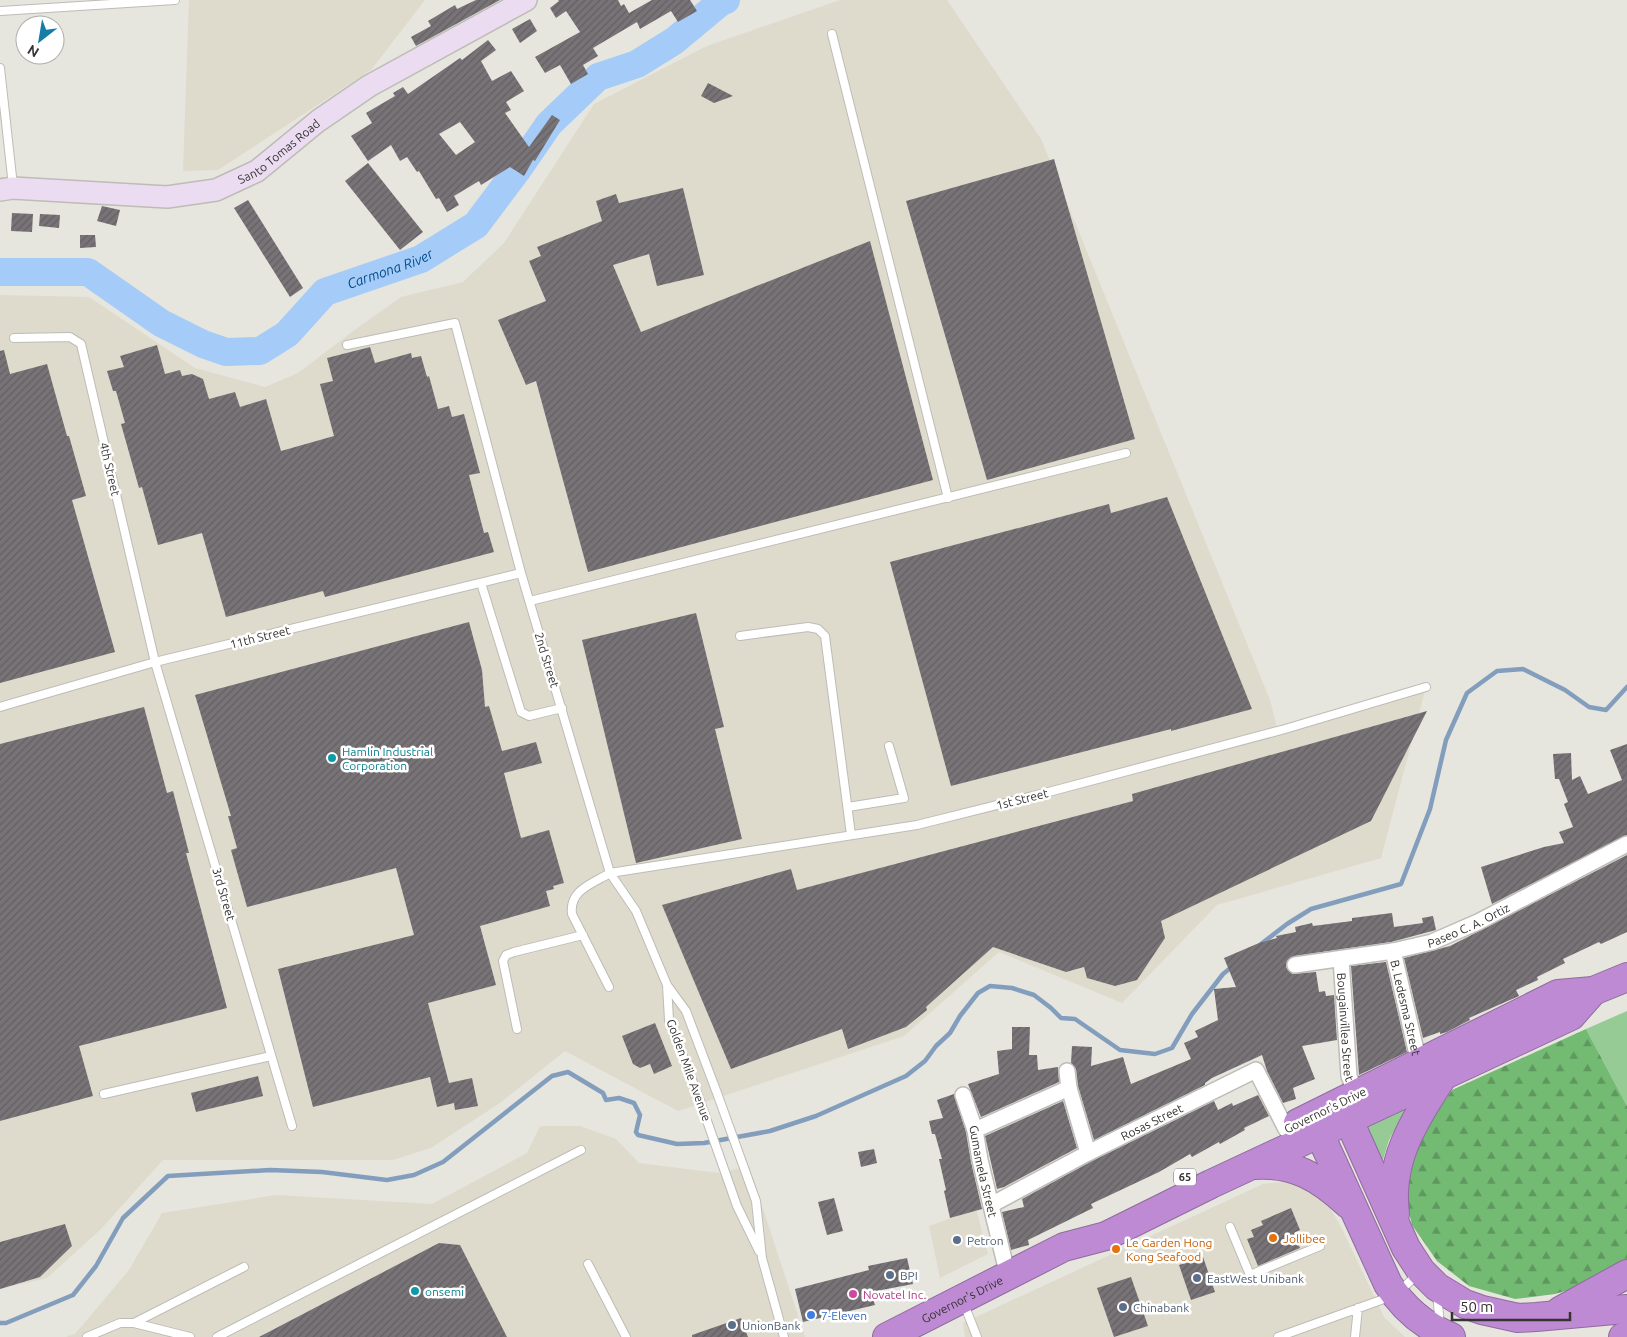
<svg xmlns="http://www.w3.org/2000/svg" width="1627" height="1337" viewBox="0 0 1627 1337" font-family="Ubuntu,sans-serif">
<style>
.built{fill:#dedbcd}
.grass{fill:#97cb96}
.forest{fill:url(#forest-firs)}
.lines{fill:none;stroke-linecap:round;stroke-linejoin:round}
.stream{stroke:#839ebd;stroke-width:4.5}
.river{stroke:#a5ccf8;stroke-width:28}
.building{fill:url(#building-hatch);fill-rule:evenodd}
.lane-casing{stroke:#bdbcb6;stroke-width:10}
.street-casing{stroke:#bdbcb6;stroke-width:18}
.secondary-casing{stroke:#bdbcb6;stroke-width:24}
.highway-casing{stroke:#8e6c9b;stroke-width:30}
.lane{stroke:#fff;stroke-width:8}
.street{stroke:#fff;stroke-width:15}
.secondary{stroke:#ecdcf2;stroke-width:21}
.highway{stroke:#be8ad4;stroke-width:28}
.culture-dot{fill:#0f9aa8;stroke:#fff;stroke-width:2}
.food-dot{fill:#e8710a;stroke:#fff;stroke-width:2}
.service-dot{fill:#5c6f8a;stroke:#fff;stroke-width:2}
.hotel-dot{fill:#d1479c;stroke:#fff;stroke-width:2}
.shop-dot{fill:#3f7fe0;stroke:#fff;stroke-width:2}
.labels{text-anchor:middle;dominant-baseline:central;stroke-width:5;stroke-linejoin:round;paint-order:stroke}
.shield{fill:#fff;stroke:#727170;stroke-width:1}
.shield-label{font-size:11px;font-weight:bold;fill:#353432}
.street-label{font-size:12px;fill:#353432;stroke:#fff}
.culture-label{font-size:12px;fill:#0d838f;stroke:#fff;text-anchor:start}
.food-label{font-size:12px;fill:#c56008;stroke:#fff;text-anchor:start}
.service-label{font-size:12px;fill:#4e5e75;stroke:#fff;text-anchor:start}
.hotel-label{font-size:12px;fill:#b23c85;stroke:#fff;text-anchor:start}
.shop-label{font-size:12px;fill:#366cbe;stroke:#fff;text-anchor:start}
.water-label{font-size:14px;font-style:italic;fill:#004a8a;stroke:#fff}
</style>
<defs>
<pattern id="forest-firs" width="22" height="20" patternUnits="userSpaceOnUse" patternTransform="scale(1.25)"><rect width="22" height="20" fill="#73ba72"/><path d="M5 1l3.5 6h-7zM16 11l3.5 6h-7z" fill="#5f985e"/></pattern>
<pattern id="building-hatch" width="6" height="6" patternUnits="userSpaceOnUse" patternTransform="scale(1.25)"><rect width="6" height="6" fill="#787377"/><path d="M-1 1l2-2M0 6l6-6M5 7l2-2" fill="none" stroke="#635f62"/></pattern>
</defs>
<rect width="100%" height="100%" fill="#e6e5de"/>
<path class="built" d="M189,0H425L371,70L218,170L183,171Z
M840,0H947L1041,139L1270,700L1277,728L1426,687L1381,858L1217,905L1122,1003L999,952L904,1036L678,1111L565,1051L500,1103L431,1148L393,1160H163L101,1229L47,1278L0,1289V295L89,297L195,368L265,387L298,373L356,329L401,297L463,282L504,243L594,104L707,46Z
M540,1126H580L616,1139L639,1163L719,1173L749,1166L805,1337H66L75,1334L129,1270L162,1213L276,1195L432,1204L527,1153Z
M1283,1182L1301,1186L1317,1193L1329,1206L1341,1227L1384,1317L1405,1337H965L963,1323L1263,1184Z
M976,1209L988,1254L940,1278L929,1226Z"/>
<path class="grass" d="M1627,1011V1106L1586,1029Z
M1413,1097L1389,1140L1379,1173L1357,1122Z"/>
<path class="forest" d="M1586,1029L1627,1106V1264L1600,1281L1555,1294L1515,1299L1469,1286L1437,1261L1412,1225L1403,1188L1415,1150L1427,1126L1452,1090Z"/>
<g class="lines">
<path class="stream" d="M1261,944L1287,924L1311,909L1401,884L1430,809L1446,740L1467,693L1497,671L1523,669L1565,690L1589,707L1606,710L1627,687
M0,1323H6L73,1295L96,1266L123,1218L168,1176L270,1170L322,1172L387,1180L414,1175L443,1162L552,1076L568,1072L603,1093L606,1100L619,1098L634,1103L640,1115L636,1132L638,1135L677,1144L704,1143L770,1131L816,1116L906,1076L925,1061L936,1046L950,1033L960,1016L978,993L990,986L1012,988L1034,995L1051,1008L1061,1018L1075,1019L1120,1050L1155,1054L1172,1048L1192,1014L1223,974L1233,966"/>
<path class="river" id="s1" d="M0,272H88L161,323L203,344L226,352L260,351L287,334L325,292L421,259L476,225L518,169L549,124L598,77L637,64L674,41L721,2L726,0"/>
</g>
<path class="building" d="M476,0H500L416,46L411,37L431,26L428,21L455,5L457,9Z
M558,0H618L621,6L624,4L629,13L652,0H690L697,11L678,22L671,11L640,29L637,22L593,48L598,56L583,65L588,74L571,84L560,65L545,73L535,57L580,32L566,11L556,18L550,8L559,1Z
M530,19L537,31L520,43L512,29Z
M488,40L496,50L481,61L492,81L511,71L524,91L506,102L511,110L505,113L529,147L552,115L560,120L535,161L533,160L524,176L510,167L481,185L479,181L454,196L459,205L447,212L439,198L436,199L419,171L417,172L407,157L400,161L391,145L368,161L351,136L372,123L366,113L395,96L393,93L403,87L408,94L460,58L462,60ZM460,122L475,142L456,155L439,134Z
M708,83L733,96L714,103L701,96Z
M1054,159L1135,439L987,480L906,201Z
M368,163L423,232L400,250L345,181Z
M683,188L704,275L657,286L649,254L613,265L641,332L870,241L933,480L588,572L536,381L526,385L498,320L546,301L529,261L541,256L537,247L602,221L596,201L616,194L619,203Z
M248,200L303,288L290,297L234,208Z
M102,206L120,210L116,226L97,221Z
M12,213L33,214L32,232L11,231Z
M40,214L60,215L59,228L39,226Z
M80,235H95L96,247L80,248Z
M157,345L165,374L180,370L182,376L192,374L203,379L209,399L235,392L240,407L266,399L281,451L334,436L320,384L333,381L327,358L370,347L375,363L411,353L412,358L421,356L427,377L429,376L438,409L449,406L452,417L464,414L480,473L469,475L484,533L488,532L494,552L325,597L323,591L226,617L202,533L158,545L142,487L139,488L121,424L125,423L116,391H113L107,371L124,367L120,356Z
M4,350L10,374L47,364L67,436H69L86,496L72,500L115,652L0,683V351Z
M1167,497L1252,709L1171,731V729L951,786L890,562L1109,504L1111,513Z
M696,613L724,727L715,729L742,839L636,863L582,640Z
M469,622L482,670L485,707L489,706L502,751L536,742L542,763L504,773L521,838L549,830L564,883L553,886L554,889L546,891L550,906L480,926L496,985L428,1003L449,1083L472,1078L478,1106L455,1110L454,1103L437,1107L430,1077L313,1107L278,969L414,935L396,868L247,907L231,850L237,848L228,816H231L195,695Z
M144,707L167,793L173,791L189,853H186L227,1008L79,1046L93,1096L0,1121V744Z
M1427,711L1371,821L1161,921L1165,938L1137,980L1115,986L1087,978L1084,967L1066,972L993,947L926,1007L927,1010L906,1027L848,1049L842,1029L731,1069L662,905L791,869L797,890L1133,801L1132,794Z
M1627,744V835L1492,904L1481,867L1544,847L1564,843L1559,832L1573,827L1564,804L1568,802L1559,779H1555L1553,754L1571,753L1572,780L1580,776L1588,794L1622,780L1610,750Z
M1627,855V932L1601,944L1599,942L1563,959L1565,963L1537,977L1538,980L1516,990L1519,996L1469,1018L1470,1020L1447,1032L1440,1034V1032L1423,1038L1404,958L1450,946Z
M1392,913L1394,927L1423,923L1422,918L1433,916L1436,930L1391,942L1294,956L1287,961L1286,967L1292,974L1316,972L1319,992L1325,991L1326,996L1334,995L1337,1040L1302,1046L1315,1079L1293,1088L1296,1099L1283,1103L1267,1071L1262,1055L1212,1078L1205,1083V1085L1094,1140L1078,1086L1076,1069L1071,1063L1072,1046L1092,1047L1091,1066L1123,1057L1131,1084L1191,1059L1184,1043L1198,1037L1195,1031L1218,1020L1214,989L1236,987L1224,958L1259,943L1277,938L1276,936L1296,932L1295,927L1312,923L1313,926L1352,921V918Z
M1386,962L1407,1052L1359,1075L1351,966Z
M655,1023L672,1066L654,1074L650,1064L640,1068L633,1064L622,1036Z
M1012,1027H1030L1029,1055H1037L1038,1070L1058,1067L1059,1082L981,1117L968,1084L999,1074L997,1051L1012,1049Z
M258,1076L263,1096L196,1112L191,1093Z
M954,1094L966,1132L971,1162L982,1209L950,1218L944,1191L946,1190L939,1159H942L935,1134H932L929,1121L943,1118L937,1100Z
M1258,1095L1269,1116L1244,1128L1245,1130L1220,1144L1219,1142L1192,1157L1190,1154L1159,1172L1091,1204L1093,1208L1028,1240L1029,1245L1011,1250L1002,1212L1024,1207L1022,1199L1092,1161L1214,1101L1218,1110L1232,1103L1233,1106Z
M1063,1101L1077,1148L1004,1187L997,1189L985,1136Z
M874,1149L877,1163L861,1167L858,1152Z
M834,1198L843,1231L827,1235L818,1202Z
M1291,1208L1300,1230L1294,1233L1300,1248L1258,1266L1247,1239L1254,1237L1251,1230L1263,1225L1261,1221Z
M65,1224L72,1246L40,1277L0,1289V1242Z
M439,1243L460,1245L507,1337H259Z
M1203,1257L1215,1292L1191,1300L1179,1265Z
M907,1258L913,1284L871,1292L875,1305L803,1322L795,1289L869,1270L868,1266Z
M1131,1277L1148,1326L1114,1337L1097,1288Z
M741,1318L748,1337H692V1335Z"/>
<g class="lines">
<g class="lane-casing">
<path id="lane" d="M0,11L175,0
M832,34L948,498
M0,68L13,186
M14,338L70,337L81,344L155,662L292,1126
M347,345L455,323L521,573L610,873L636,911L667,985L686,1011L717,1093L756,1201L762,1258L784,1337
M481,583L521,712L529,716L562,708
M530,601L1126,453
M740,636L808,627L818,629L825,636L851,835
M0,707L155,662L521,573
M848,807L904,798L889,746
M667,985L669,1020L700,1101L737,1206L759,1251
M609,987L572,914C569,890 592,884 610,873L917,825L1045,793L1285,729L1426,687
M517,1029L503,961L506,955L514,952L583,935
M104,1094L271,1056
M1230,1227L1250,1275L1320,1246
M588,1264L626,1337
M1437,1294L1440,1325
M964,1304L977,1337
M134,1323L244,1267
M87,1337L120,1323H134L190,1337
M217,1337L581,1150
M1278,1337L1395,1295L1418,1274
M1355,1337L1358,1308"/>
</g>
<g class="street-casing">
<g id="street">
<path id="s2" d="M1393,951L1419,1063"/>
<path id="s3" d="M1341,959L1349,1076L1356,1094"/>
<path id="s4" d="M1295,965L1393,951L1432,942L1478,922L1627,844"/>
<path d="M1067,1071L1069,1088L1088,1153"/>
<path id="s5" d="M963,1095L975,1130L980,1160L1008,1276"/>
<path d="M975,1130L1069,1088"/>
<path id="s6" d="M991,1205L1088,1153L1256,1070L1286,1129"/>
</g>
</g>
<g class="secondary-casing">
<g id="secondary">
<path id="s7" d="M0,190L13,188L167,197L216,190L257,171L318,121L369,86L526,0"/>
</g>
</g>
<g class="highway-casing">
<g id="highway">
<path d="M1341,1103L1406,1248L1421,1271L1437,1287L1465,1304L1482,1310L1518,1318L1536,1317L1627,1309"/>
<path d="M1312,1117L1388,1284C1403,1308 1424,1326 1451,1337"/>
<path d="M1298,1123L1558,994L1593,991L1627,977"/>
<path d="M1253,1165C1293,1162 1319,1177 1348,1204"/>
<path d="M1395,1214C1388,1159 1415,1120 1443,1076"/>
<path d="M1560,1311L1627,1274"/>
<path id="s8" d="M887,1337L1064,1247L1106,1236L1211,1184L1571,1016L1593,991"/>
<path d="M1623,1337L1627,1336"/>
</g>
</g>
<use href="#lane" class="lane"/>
<use href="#street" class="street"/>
<use href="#secondary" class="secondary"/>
<use href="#highway" class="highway"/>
</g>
<g class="culture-dot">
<circle cx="332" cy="758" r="5"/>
<circle cx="415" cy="1291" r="5"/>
</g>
<g class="food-dot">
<circle cx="1273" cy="1238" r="5"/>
<circle cx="1116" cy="1249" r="5"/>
</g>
<g class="service-dot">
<circle cx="957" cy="1240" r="5"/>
<circle cx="890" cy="1275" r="5"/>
<circle cx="1197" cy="1278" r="5"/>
<circle cx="1123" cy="1307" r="5"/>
<circle cx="732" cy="1325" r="5"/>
</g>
<circle class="hotel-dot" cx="853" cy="1294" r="5"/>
<circle class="shop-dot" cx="811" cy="1315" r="5"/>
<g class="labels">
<rect class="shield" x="1174" y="1168.5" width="22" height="17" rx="4"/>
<g class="shield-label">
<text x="1185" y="1177">65</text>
</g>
<g class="street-label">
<text stroke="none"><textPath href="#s7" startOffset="291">Santo Tomas Road</textPath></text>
<text transform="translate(110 469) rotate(77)">4th Street</text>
<text transform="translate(260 637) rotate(-14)">11th Street</text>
<text transform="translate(547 660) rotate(73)">2nd Street</text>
<text transform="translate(1022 799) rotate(-14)">1st Street</text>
<text transform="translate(224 894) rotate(74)">3rd Street</text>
<text stroke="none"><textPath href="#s4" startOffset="179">Paseo C. A. Ortiz</textPath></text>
<text stroke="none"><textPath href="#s2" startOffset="58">B. Ledesma Street</textPath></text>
<text stroke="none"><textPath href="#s3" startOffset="68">Bougainvillea Street</textPath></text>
<text transform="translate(689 1070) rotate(70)">Golden Mile Avenue</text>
<text transform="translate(1325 1110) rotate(-26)">Governor's Drive</text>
<text stroke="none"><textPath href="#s6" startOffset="181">Rosas Street</textPath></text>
<text stroke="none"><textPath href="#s5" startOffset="79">Gumamela Street</textPath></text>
<text stroke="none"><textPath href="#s8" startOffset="84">Governor's Drive</textPath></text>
</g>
<g class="culture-label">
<text x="342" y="751">Hamlin Industrial<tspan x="342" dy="14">Corporation</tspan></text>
<text x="425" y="1291">onsemi</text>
</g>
<g class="food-label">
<text x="1283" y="1238">Jollibee</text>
<text x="1126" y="1242">Le Garden Hong<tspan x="1126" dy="14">Kong Seafood</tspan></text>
</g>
<g class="service-label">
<text x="967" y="1240">Petron</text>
<text x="900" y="1275">BPI</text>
<text x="1207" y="1278">EastWest Unibank</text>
<text x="1133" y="1307">Chinabank</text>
<text x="742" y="1325">UnionBank</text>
</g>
<g class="hotel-label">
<text x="863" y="1294">Novatel Inc.</text>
</g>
<g class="shop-label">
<text x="821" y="1315">7-Eleven</text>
</g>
<g class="water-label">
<text stroke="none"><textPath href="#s1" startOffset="440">Carmona River</textPath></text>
</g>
</g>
<g transform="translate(40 40) rotate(211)"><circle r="24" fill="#ffffff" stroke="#aeaead"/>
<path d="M0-4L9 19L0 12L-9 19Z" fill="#167da7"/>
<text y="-8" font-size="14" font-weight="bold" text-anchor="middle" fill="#353432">N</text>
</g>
<path d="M1452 1312v8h118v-8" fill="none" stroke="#353432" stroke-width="2.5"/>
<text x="1460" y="1312" font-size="15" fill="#353432" stroke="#ffffff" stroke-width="4" paint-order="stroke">50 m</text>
</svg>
